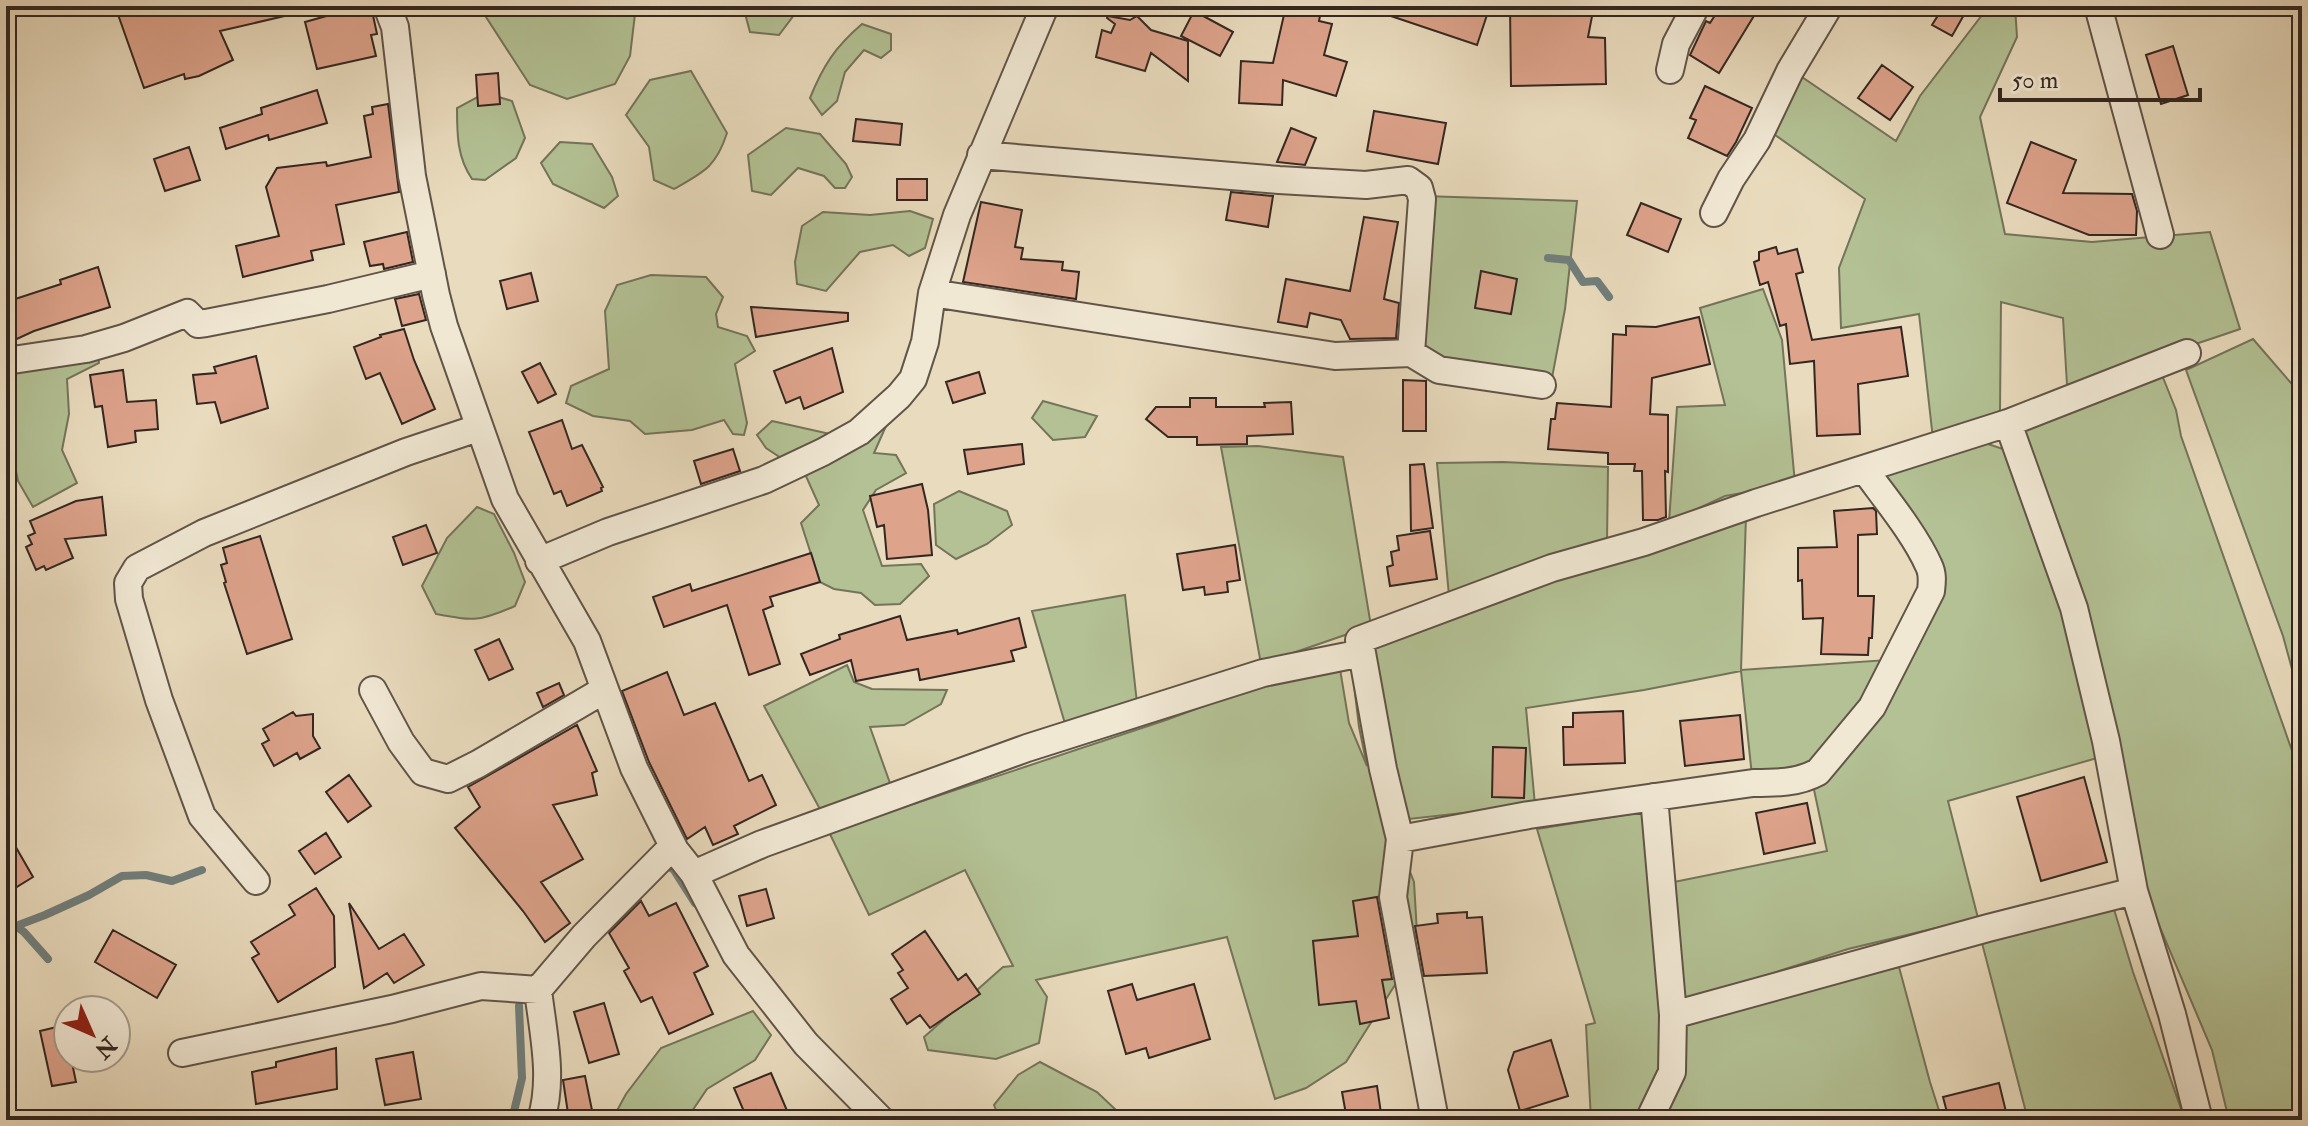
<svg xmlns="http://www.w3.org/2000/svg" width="2308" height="1126" viewBox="0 0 2308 1126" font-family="'IM FELL Double Pica',serif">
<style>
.green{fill:#b3c194;stroke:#74745a;stroke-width:2}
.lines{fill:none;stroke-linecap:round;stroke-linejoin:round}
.stream{stroke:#717f7c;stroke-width:8}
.building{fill:#dda38b;stroke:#342721;stroke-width:2}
.minor-casing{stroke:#615448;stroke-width:30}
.minor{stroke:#f1e8d4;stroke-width:26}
</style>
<rect width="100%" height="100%" fill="#e9dbbd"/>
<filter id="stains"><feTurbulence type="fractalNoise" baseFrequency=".0025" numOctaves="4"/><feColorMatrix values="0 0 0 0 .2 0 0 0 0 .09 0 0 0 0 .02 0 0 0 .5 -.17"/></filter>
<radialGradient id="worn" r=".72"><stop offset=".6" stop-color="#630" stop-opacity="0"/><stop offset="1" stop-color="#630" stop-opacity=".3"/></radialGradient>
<path class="green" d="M494,6H628L635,14L630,56L615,84L567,99L530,85L486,17Z
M743,6H799L800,7L779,35L750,32Z
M1989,6H2015L2017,37L1980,117L2005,234L2092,242L2210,232L2240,329C2183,349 2125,366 2067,385L2063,318L2001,302L2000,411L1933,439L1919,314L1841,328L1839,268L1865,199L1771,132L1796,73L1896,141L1920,96Z
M862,24L891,34V50L881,58L864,50L845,72L837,101L822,115L810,98C823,66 835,47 862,24Z
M691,71L727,133C716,167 704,172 674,189L654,180L649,147L626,115L650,80Z
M485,93L512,101L525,138L516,158L485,180L472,179C457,157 457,134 457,108Z
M786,128L820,134L846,164L852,177L845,188H835L824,176L798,168L771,195L752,191L748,155Z
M560,142L592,144L612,177L618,196L604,208L553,184L541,163Z
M1422,196L1577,201L1565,309L1552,378L1412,359Z
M910,211L933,219L925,248L909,256L893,245L860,252L826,291L797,284L795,262L802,226L823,212L870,215Z
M651,275L706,277L723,297L716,314L718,327L747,336L755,351L735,364L747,423L744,435L733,434L724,420L692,430L645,434L630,421L593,416L566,403L571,386L609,369L605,311L617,285Z
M1763,289L1782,340L1795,484L1725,496L1669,522L1677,407L1725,405L1700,308Z
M2253,339L2297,390L2302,405V706L2283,636L2186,370Z
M97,347L99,363L67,379L69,414L62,450L77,483L33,507L18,481L6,421V367Z
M2162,375L2176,410L2181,436L2302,779V1120H2229L2212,1050L2150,904L2023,428Z
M1043,401L1097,416L1085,437L1053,440L1032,418Z
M772,421L830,434L868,427L886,426L874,453L896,455L906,473L876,490L863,510L882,566L921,564L929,576L900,604L875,605L861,593L834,589L820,582L801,523L819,505L805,474L766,448L757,435Z
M1985,443L2006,450L2068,609L2097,758L1948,801L1978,918L1848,949L1682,1002L1669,883L1827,851L1813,785L1942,584L1879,474Z
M1258,446L1343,457L1371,626L1261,664L1221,447Z
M1503,462L1608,467L1607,542L1509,569L1449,596L1437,463Z
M959,491L1007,511L1012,525L987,544L956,559L936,545L934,504Z
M477,507L494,514L514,553L525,582L515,606C479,622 474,621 436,614L422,586L447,538Z
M1746,516L1741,670L1887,660L1863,710L1808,773L1752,776L1741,671L1644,690L1526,708L1535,805L1390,821L1414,882L1417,933L1400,977L1346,1062L1306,1088L1275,1099L1227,937L1036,980L1047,997L1039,1043L996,1059L928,1050L924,1037L1003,967L1013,966L965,870L869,915L829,832L1166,720L1338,657L1349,723L1367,766L1359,727L1350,651C1483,608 1613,559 1746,516Z
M1125,595L1137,703L1066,727L1032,611Z
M847,665L854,682L872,689L947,690L941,704L904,725L870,727L891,786L821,811L764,706Z
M1643,812L1666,1076L1639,1120H1591L1586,1025L1595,1023L1537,829Z
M2113,906L2133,972L2185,1120H2028L1982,943Z
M1899,967L1930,1082L1942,1120H1659L1682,1022L1745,1004Z
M753,1011L771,1035L755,1060L707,1089L686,1120H614L613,1118L626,1094L661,1048Z
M1040,1062L1097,1092L1116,1110L1113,1120H1000L994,1105L1018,1075Z"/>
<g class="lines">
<path class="stream" d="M1548,258L1569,260L1583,282L1597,281L1609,297
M662,861L674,870L695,903
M6,919L24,932L48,959
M16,926L45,915L89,895L122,876L146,875L172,881L202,870
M512,1120L522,1078L519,1006"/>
</g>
<path class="building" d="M115,6H288L289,15L220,31L233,60L199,76L185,79L184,74L144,88Z
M347,6H371L377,34L371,35L376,56L317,69L305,22L348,10Z
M1286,6H1322L1319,21L1332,24L1324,55L1347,62L1336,96L1283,80L1282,105L1239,103L1241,61L1273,63Z
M1373,6H1490L1477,45L1373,10Z
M1510,6H1594L1588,37L1605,38L1606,84L1511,86Z
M1721,6H1760L1719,73L1690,55L1706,21L1710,23Z
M1944,6H1969L1952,36L1932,25Z
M1194,11L1233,32L1220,56L1181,36Z
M1108,16L1130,20L1137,16L1151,30L1188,41V81L1151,53L1145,71L1096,57L1102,30L1111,33L1115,24L1107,18Z
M2173,46L2188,95L2161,104L2146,55Z
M1882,65L1913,87L1890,120L1858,98Z
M498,73L500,104L478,106L476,75Z
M1705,86L1752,108L1736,142L1727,156L1688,138L1696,120L1690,118Z
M317,90L327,123L269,140L268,135L226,149L220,128L262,114L261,108Z
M388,104L399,192L336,205L344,244L311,251L313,260L243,277L236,246L279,236L266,187L277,168L326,162L327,166L371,157L364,116L373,114L372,107Z
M1374,111L1446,123L1438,164L1367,151Z
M856,119L902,124L900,145L853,141Z
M1291,128L1316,138L1305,165L1277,162Z
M2031,142L2076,160L2063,193L2132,194L2137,211L2136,235H2089L2007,203Z
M189,147L200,180L165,191L154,159Z
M897,179H927V200H897Z
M1231,192L1273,196L1268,227L1226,220Z
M981,202L1022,210L1015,247L1023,248L1021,259L1063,262L1062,270L1079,272L1076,299L963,282Z
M1641,203L1681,219L1668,252L1627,235Z
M1364,217L1398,222L1384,299L1399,303L1396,338L1350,339L1341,320L1310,313L1307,327L1278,322L1286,279L1350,291Z
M407,232L413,262L384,269L383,264L370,266L364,242Z
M1776,247L1778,254L1797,249L1803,272L1796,274L1812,340L1901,327L1908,376L1858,384L1860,434L1817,436L1814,361L1790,364L1786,324L1780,326L1768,282L1760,285L1754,262L1759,260V252Z
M98,267L110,307L34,331L6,344V302L61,284L60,280Z
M1481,271L1517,279L1511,314L1475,308Z
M531,273L538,301L507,309L500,281Z
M419,294L426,320L402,326L395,299Z
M751,307L848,313V321L756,337Z
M1699,317L1710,364L1652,378L1650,414L1668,415V472L1665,471L1666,517L1658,520H1643L1642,471H1634L1635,464H1608V453L1548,449L1551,419H1555L1557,403L1611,407L1613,334L1626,335V326L1656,327Z
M404,329L414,360L435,409L402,424L380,373L366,379L354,347L381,337L380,335Z
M832,348L843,392L804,409L800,397L786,403L774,371Z
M256,356L268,408L221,423L215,402L197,404L193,375L216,373L214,367Z
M540,363L556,394L538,403L522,372Z
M123,370L127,402L156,400L158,429L135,431L136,442L108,447L102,406L95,407L90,375Z
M979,372L985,393L953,403L946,382Z
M1403,380L1426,381V431H1403Z
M1190,398H1216V407H1265L1264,403L1291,402L1293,434L1247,436V444L1197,445V437H1168L1146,419L1156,407H1190Z
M562,420L572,449L582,445L603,487L601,488L602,491L567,506L561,491L554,494L529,432Z
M1022,444L1024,464L968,474L964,450Z
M733,449L740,471L701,484L694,461Z
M1424,464L1433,528L1411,531L1410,465Z
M922,484L928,510L932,555L887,559L884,525L877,527L870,496Z
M102,497L106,535L65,539L73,558L46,570L44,566L36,570L26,547L32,544L28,536L35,533L30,521L76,501Z
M1873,508L1876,511L1877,534L1858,535V596H1874L1872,638H1869L1868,655L1821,654L1823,618L1803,619L1802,580L1798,581V548L1837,547L1834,511Z
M426,525L437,553L403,565L393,537Z
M1430,531L1437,579L1390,586L1387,567L1393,565L1391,552L1399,550L1397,536Z
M260,536L292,639L247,654L224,583L226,582L221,565L227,563L223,548Z
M1235,545L1240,580L1227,582L1228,592L1205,595L1204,587L1183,590L1177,554Z
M811,553L820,582L770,597L773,606L763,610L780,664L749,675L727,605L664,627L653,597L690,584L692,591Z
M900,616L907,640L957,630L958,634L1019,618L1026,647L1011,651L1014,661L920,680L918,669L856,681L851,660L810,675L801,654L840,639L839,635Z
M499,639L513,669L489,680L475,650Z
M667,672L684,715L715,703L749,781L762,775L776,805L734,826L738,834L713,845L705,827L687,839L649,762L622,691Z
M559,683L564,695L543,707L537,693Z
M1623,711L1625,763L1564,765L1563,727H1573V713Z
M293,712L296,716L313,714V736L320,748L300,759L297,753L274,766L262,744L269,740L263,729Z
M1740,715L1744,759L1685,766L1680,721Z
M577,725L597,771L592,773L597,795L553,805L583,859L541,882L570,923L545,942L523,911L455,828L480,807L468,787Z
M1493,747L1526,748L1524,798L1492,797Z
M349,775L371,806L348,822L326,792Z
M2084,777L2107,862L2041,881L2017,797Z
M1807,803L1815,843L1764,854L1756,813Z
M6,830L33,877L15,888L6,871Z
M326,833L341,857L315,874L299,851Z
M316,888L334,916L335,967L278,1002L252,958L259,954L251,942L295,915L289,905Z
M766,889L774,918L747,926L739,896Z
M1377,897L1392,979L1382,980L1389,1018L1360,1024L1356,1001L1319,1005L1313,941L1358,936L1353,901Z
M641,901L649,916L676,903L708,966L694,973L713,1014L669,1034L652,997L641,1002L624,971L629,968L609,933Z
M349,903L379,949L404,934L424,965L394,983L387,973L364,988Z
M1467,912V918L1482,917L1487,973L1424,976L1415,926L1438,923L1437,914Z
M113,930L176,965L157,998L95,962Z
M925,931L958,980L966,974L980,994L930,1028L920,1015L907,1024L891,999L908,988L898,973L903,970L892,954Z
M1132,984L1137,1000L1194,984L1210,1039L1149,1058L1146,1048L1126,1054L1108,991Z
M604,1003L619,1054L589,1063L574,1012Z
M65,1025L68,1058H71L76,1082L52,1086L40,1031Z
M1551,1040L1568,1096L1520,1111L1508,1070L1514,1052Z
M336,1048L337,1089L256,1104L252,1072L276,1067V1062Z
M413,1052L421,1099L385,1105L376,1059Z
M771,1073L791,1120H760L755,1110L745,1114L734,1088Z
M585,1076L594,1120H569L563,1080Z
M1999,1083L2008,1120H1949L1943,1097Z
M1377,1086L1382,1120H1347L1342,1092Z"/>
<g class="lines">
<g class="minor-casing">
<path id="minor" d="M387,6L395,27L412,176L436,295L444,326L505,499L587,641L634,768L675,850L694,874L736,955L806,1044L881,1120
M2098,6L2160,235
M1670,70L1676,44L1696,6
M981,155L1279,180L1366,185L1408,180L1419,188L1422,199L1411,353
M1714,213L1731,179L1757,140L1790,71L1829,6
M932,293L1335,356L1411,353L1439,370L1542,385
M6,361L86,349L124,338L187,313L198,324L206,323L328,299L432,274
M2008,423L2074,608L2106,741L2134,891L2172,1014L2199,1120
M539,561L608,532L764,480L823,452L859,432L899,396L913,379L925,342L932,293L957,215L1045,6
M1362,653L1383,769L1400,839L1393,897L1435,1120
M373,690L401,742L423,772L448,779L478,764L604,690
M1400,839L1529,815L1753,783C1776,783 1798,783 1818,772L1872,707L1931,591C1932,582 1933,574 1929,566C1915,534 1885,498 1864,469
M694,874L762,844L1027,748L1263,673L1362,653L1359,640L1552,568L1644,542L1756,503L2008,423L2187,353
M256,881L202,816L159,700L129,599L128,583L137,568L204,533L406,452L478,428
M1673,1015L1988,928L2134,891
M182,1053L392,1009L481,986L538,990
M541,1120C554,1078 543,1033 538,990L584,936L673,846
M1649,1120L1672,1072L1673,1015L1654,797"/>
</g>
<use href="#minor" class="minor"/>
</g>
<rect width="2308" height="1126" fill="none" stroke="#e9dbbd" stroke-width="32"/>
<rect x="8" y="8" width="2292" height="1110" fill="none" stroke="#342721" stroke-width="4"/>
<rect x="16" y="16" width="2276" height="1094" fill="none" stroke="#342721" stroke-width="2"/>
<g transform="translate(92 1034) rotate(135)"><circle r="38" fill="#f1e8d4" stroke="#a59b8c" stroke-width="2"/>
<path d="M0-6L14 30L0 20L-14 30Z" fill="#8f2418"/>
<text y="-12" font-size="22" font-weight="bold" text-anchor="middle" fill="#342721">N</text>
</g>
<path d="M2000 88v12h200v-12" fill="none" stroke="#342721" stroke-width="4"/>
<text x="2012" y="88" font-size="24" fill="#342721" stroke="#f1e8d4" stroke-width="6" paint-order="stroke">50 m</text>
<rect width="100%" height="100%" filter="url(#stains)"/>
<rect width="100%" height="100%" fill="url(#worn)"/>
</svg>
